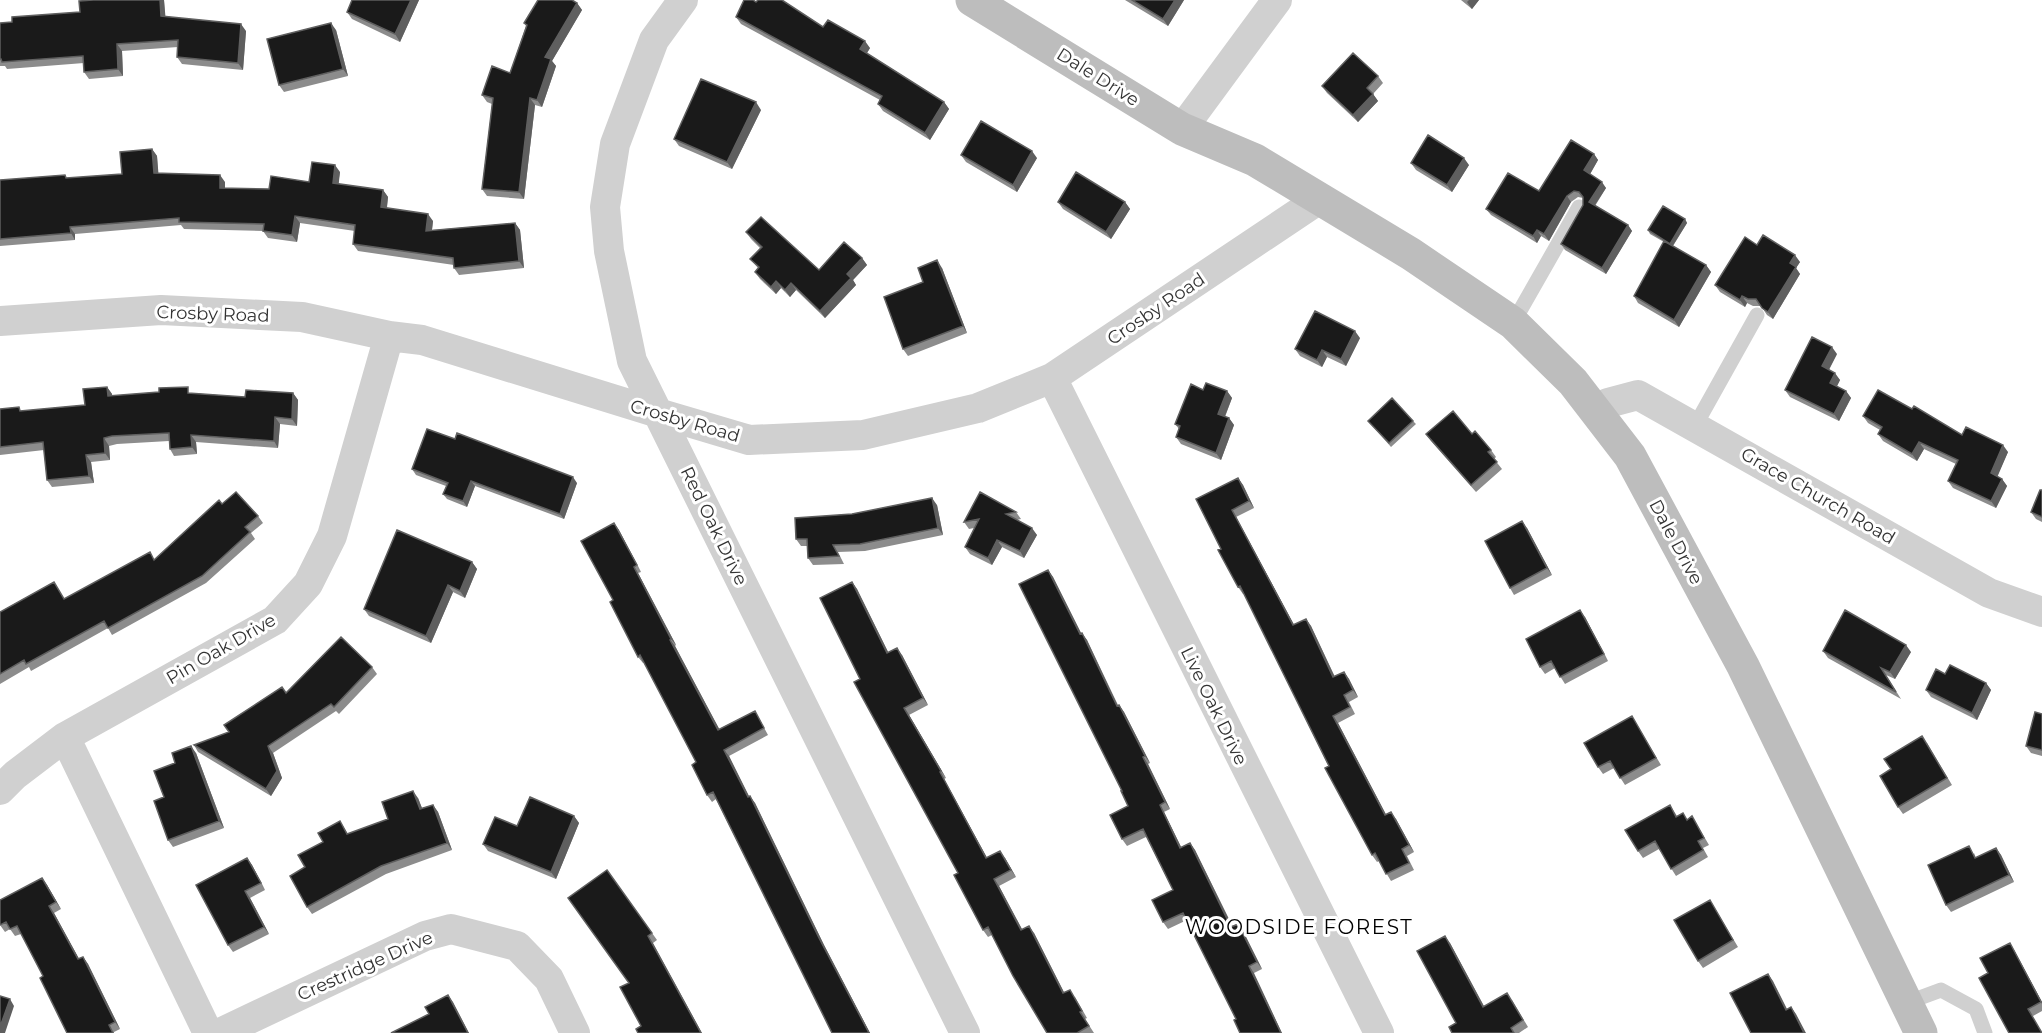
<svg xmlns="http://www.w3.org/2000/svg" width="2042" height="1033" viewBox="0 0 2042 1033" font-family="Montserrat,sans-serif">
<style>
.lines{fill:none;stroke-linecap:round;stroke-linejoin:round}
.lane{stroke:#d0d0d0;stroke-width:15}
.street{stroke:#d0d0d0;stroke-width:30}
.secondary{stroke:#bdbdbd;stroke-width:33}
.wall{fill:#8c8c8c}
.shaded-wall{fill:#5f5f5f}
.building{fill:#1a1a1a;stroke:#5f5f5f;stroke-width:1.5}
.labels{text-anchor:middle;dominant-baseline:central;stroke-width:6;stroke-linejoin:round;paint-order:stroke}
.street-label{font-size:18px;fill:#333;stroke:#fff}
.neighbourhood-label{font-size:20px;letter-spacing:1.5px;fill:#000;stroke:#fff}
</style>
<rect width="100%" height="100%" fill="#fff"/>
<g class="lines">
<path class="lane" d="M1513,323L1579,207
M1695,426L1757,315
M1906,1003L1941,990L1976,1009L1985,1033"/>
<path class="street" d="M683,0L654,40L615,144L605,207L609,251L632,361L965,1033
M1182,129L1277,0
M0,321L161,310L302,317L389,336L422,340L658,413L749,440L863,435L978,408L1052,378L1318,200
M1052,378L1379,1033
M1594,410L1608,403L1638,395L1989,593L2042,612
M65,737L208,1033
M0,790L15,775L65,737L275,620L308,584L332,536L389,336
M220,1033L425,936L451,929L517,946L549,979L575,1033"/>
<path class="secondary" d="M972,0L1182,129L1255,160L1411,254L1513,323L1573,382L1630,456L1743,666L1921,1033"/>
</g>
<path class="wall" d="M164,0L165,16L246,31L243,70L182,64L177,57L178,47L122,51L123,76L89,79L84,72V63L7,69L5,66H0V23L12,22L80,12Z
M352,0H419L400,42L352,19L347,12Z
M1125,0H1184L1168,26Z
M1461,0H1479L1472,9Z
M756,2L823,27L870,48L867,53L944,102L949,109L930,140L883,111L878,104L880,100L741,24L736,17Z
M577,3L582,10L552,61L556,66L542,107L535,105L524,199L487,196L482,189L492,104L487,102L482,95L510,73L526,26L524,23Z
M336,30L348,76L284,92L279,85Z
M1378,76L1383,83L1373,94L1378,101L1358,122L1327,93L1322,86Z
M761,110L732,169L679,146L674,139Z
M152,149L157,156L158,173L225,182V188L269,189L309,182L340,172L338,184L383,190L388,197L387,208L433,221L432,230L515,223L520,230L524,268L459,275L454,268V265L358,251L353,244L355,231L300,223L297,242L268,238L263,231L184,229L181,225L75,234V240L0,246V180L68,178L122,174Z
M1594,154L1598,160L1590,174L1606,188L1595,206L1628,225L1632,231L1606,274L1565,250L1561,244L1583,205V198L1578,197L1571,202L1549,241L1541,236L1537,243L1491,215L1486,209L1539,191Z
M961,155L1037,158L1017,192L966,162Z
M1411,163L1469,165L1452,192L1416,170Z
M1058,202H1125L1130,209L1111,239L1063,209Z
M1685,219L1687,223L1673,246L1706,265L1711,272L1679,327L1638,303L1634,296L1664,242L1650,234L1648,230Z
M746,232L819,270L862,258L867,265L853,280L856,285L825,318L796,290L790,297L781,288L776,294L760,279L755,272L758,268L750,259L760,248L751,239Z
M1757,245L1800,262L1796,268L1800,274L1773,319L1767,315L1761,306H1753L1747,303L1745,307L1720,292L1715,285Z
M942,268L967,333L908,356L903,349L923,282Z
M1360,338L1346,366L1327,357L1322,367L1300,356L1295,349Z
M1837,354L1829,370L1840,380L1837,386L1846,391L1851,398L1839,421L1790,397L1785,390Z
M107,387L112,394V396L192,393L245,397L293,393L298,400L297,426L280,424L278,448L196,442L197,454L174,456L170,449L169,441L117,444L109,446L110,460L91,462L94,483L52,487L47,480L44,450L0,455V409L22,411L85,405Z
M1203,390L1227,391L1232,398L1225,417L1229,418L1234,425L1221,460L1181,444L1176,437L1179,429L1175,424Z
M1912,409L1962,435L2008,452L1997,476L2002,479L2007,486L1996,508L1953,488L1948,481L1956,464L1924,449L1917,461L1883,441L1878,434L1880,430L1868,423L1863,416Z
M1368,421H1413L1416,424L1391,447Z
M1426,434H1472L1491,450L1496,457L1494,459L1502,469L1476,492L1431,441Z
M412,469L577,483L564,519L475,486L467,507L447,499L443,494L446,486L416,475Z
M1238,478L1243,485L1254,508L1236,517L1294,625L1306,619L1311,626L1335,677L1344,672L1349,679L1358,697L1349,702L1355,714L1338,723L1386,815L1396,819L1414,852L1407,856L1414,870L1391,881L1379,861L1377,862L1372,855L1244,593L1243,594L1238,587L1221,549Z
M2042,490V522L2036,519L2031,512Z
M222,504L258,516L263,523L251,533L255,539L206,583L112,635L108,628L31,671L29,667L0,684V612L54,582L64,599L155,560Z
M937,505L943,535L865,551L838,552L844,564L813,565L808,558V546H801L796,539L852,514Z
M1016,512L1021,519L1017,520L1037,535L1024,558L1002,547L992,565L970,554L965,547L974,528L969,529L964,522Z
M614,523L619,530L641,572L638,573L676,645L675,646L719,729L755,711L768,735L729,756L749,797L755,803L824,945L870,1033H832L716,799L712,802L707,795L696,762L644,662L643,663L638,657L613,600Z
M1527,528L1552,575L1514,595L1510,588Z
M472,562L477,569L465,598L453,592L431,643L369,616L364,609Z
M1048,570L1053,577L1081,633L1087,640L1118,705H1119L1124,712L1150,763L1148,764L1170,809L1164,812L1181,847L1190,843L1195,850L1233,927L1243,931L1262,969L1254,973L1236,1019L1187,920L1168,929L1163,922L1173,890L1146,837L1127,846L1122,839L1128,806Z
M852,582L857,589L888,652L902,655L928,705L909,715L946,778L944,779L987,858H1005L1016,877L999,886L1022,929L1034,933L1064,993L1075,997L1087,1018L1085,1019L1094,1033H1047L992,935L988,937L983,930L958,873L860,679Z
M1585,617L1608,661L1565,684L1555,668L1545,674L1540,667Z
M1823,651L1911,652L1895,679L1886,675L1901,699L1828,658Z
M372,667L377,674L339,714L336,711L273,753L282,778L271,796L198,752L194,745L229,732L286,693Z
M1945,674L1986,683L1991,690L1977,720L1931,697L1926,690Z
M2042,714V756L2031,753L2026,746Z
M1636,723L1661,765L1625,785L1614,768L1603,774L1598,767Z
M1927,743L1952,785L1903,814L1898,807L1891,769Z
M196,753L224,828L173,847L168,840L164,797L175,763Z
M418,798L422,808L433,805L438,812L452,850L386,874L312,914L307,907L305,867L323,842L340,821L348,834L388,819Z
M1670,805L1677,816L1688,819L1692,816L1709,845L1703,848L1708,857L1676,876L1659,849L1643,858L1638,851Z
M574,816L579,823L556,879L488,851L483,844L517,826Z
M1996,848L2001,855L2014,882L1951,912L1946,905L1974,853L1976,858Z
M247,858L252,865L265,890L250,898L269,934L233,952L228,945Z
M607,870L657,940L653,943L641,1026Z
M42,878L47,885L61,909L54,913L79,959L83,957L88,964L120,1029L114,1032V1033H67L43,976L21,934L15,936L10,929L5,932L0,925Z
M1710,900L1738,947L1703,968L1698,961Z
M1450,943L1484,1006L1512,1000L1528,1027L1519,1033H1452L1456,1023Z
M2014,950L2042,1002V1011L2033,1016L1988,973Z"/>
<path class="shaded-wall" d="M160,0H164L166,23L161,16Z
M411,0H419L400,42L395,34Z
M1175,0H1184L1168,26L1163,19Z
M1469,0H1479L1472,9L1467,2Z
M577,3L582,10L552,61L556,66L542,107L537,100L545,57Z
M331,23L336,30L348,76L343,69Z
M241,24L246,31L243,70L238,63Z
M865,41L870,48L865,56L860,49Z
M117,44L122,51L123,76L118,69Z
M1373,94L1378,101L1358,122L1353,115Z
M530,98L535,105L524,199L519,192Z
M756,102L761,110L732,169L727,162Z
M944,102L949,109L930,140L925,133Z
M152,149L157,156L159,180L154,173Z
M1032,151L1037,158L1017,192L1013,185Z
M1594,154L1598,160L1589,176L1584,170Z
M1464,158L1469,165L1452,192L1447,185Z
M335,165L340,172L338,190L333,183Z
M220,175L225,182V195L220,188Z
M1602,182L1606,188L1593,208L1589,202Z
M383,190L388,197L386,214L381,207Z
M1567,196L1571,202L1549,241L1544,234Z
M1125,202L1130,209L1111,239L1106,232Z
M428,214L433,221L431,238L426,231Z
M295,216L300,223L297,242L292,235Z
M1685,219L1687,223L1672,247L1670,244Z
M515,223L520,230L524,268L519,261Z
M1628,225L1632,231L1606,274L1602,268Z
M70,227L75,234V240L71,233Z
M1537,230L1541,236L1537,243L1533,236Z
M1795,255L1800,262L1796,268L1800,274L1773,319L1768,312L1790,263Z
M862,258L867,265L853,280L856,285L825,318L820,311L847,274Z
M937,260L942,268L967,333L963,326Z
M1706,265L1711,272L1679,327L1674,320Z
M776,281L781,288L776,294L771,287Z
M791,283L796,290L790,297L785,290Z
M1742,296L1747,303L1745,307L1740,300Z
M1355,331L1360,338L1346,366L1341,359Z
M1832,347L1837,354L1827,373L1822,366Z
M1322,350L1327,357L1322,367L1317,360Z
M1835,373L1840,380L1835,390L1830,383Z
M107,387L112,394L113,403L108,396Z
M1227,391L1232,398L1223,421L1218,414Z
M1846,391L1851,398L1839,421L1834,414Z
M293,393L298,400L297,426L292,419Z
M275,417L280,424L278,448L274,441Z
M1229,418L1234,425L1221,460L1216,453Z
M191,435L196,442L197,454L192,447Z
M104,438L109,446L110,460L105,453Z
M1919,442L1924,449L1917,461L1912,454Z
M2003,445L2008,452L1996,480L1991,473Z
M86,455L91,462L94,483L89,476Z
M573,477L577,483L564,519L560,514Z
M1238,478L1243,485L1254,508L1249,501Z
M2002,479L2007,486L1996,508L1991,501Z
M471,481L475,486L467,507L463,501Z
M932,498L937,505L943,535L938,528Z
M1232,510L1236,517L1298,632L1293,625Z
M1522,521L1527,528L1552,575L1547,568Z
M614,523L619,530L641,572L637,565Z
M1032,528L1037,535L1024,558L1020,551Z
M997,540L1002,547L992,565L988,558Z
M472,562L477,569L465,598L460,591Z
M634,567L638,573L676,645L671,639Z
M1048,570L1053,577L1085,641L1080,634Z
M852,582L857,589L892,660L887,653Z
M448,585L453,592L431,643L426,636Z
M1580,610L1585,617L1608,661L1604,654Z
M1306,619L1311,626L1338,684L1333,677Z
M1082,633L1087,640L1121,713L1117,706Z
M670,640L675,646L723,736L718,730Z
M1906,645L1911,652L1895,679L1890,672Z
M897,648L902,655L928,705L923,698Z
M1344,672L1349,679L1358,697L1353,690Z
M1986,683L1991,690L1977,720L1972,713Z
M1119,705L1124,712L1150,763L1145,756Z
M904,708L909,715L946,778L941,771Z
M1333,716L1338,723L1390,822L1385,815Z
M191,746L196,753L224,828L219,821Z
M268,746L273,753L282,778L271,796L266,789Z
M724,750L729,756L753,804L748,797Z
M1143,757L1148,764L1170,809L1165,802Z
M940,772L944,779L991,865L986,858Z
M413,791L418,798L425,816L420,809Z
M750,796L755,803L824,945L870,1033H869L819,938Z
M433,805L438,812L452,850L447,843Z
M1160,805L1164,812L1185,855L1180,848Z
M1391,812L1396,819L1414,852L1409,845Z
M574,816L579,823L556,879L551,872Z
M1190,843L1195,850L1236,934L1231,927Z
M1996,848L2001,855L2014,882L2009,875Z
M1000,851L1005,858L1016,877L1011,870Z
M247,858L252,865L265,890L261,883Z
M42,878L47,885L61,909L56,902Z
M994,879L999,886L1026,937L1021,930Z
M245,891L250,898L269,934L264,927Z
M49,906L54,913L83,966L78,959Z
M1238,924L1243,931L1262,969L1257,962Z
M1029,926L1034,933L1068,1000L1063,993Z
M648,936L653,943L702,1033H701Z
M1445,936L1450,943L1488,1014L1483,1007Z
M2010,943L2014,950L2042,1002V1004Z
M83,957L88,964L120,1029L115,1022Z
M1249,966L1254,973L1282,1033H1281Z
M1768,974L1773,981L1791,1017L1786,1010Z
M448,995L453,1002L469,1033H468Z
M10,999L14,1006L5,1033H0V1027Z
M1791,1007L1796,1014L1806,1033H1804Z"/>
<path class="building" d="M93,0H160L161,16L241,24L238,63L177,57L178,40L117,44L118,69L84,72L83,56L2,62L1,59H0V23L12,22V17L80,12L79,1Z
M352,0H411L395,34L347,12Z
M538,0H572L577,3L545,57L551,59L537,100L530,98L519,192L482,189L493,98L482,95L492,66L510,73L527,25L524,23Z
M744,0H753L756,2L758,0H782L823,27L828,20L865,41L860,49L944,102L925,133L878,104L882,96L736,17Z
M1132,0H1175L1163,19Z
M331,23L343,69L279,85L267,39Z
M1353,53L1378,76L1367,88L1373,94L1353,115L1322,86Z
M701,79L756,102L727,162L674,139Z
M981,121L1032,151L1013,185L961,155Z
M1428,135L1464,158L1447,185L1411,163Z
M1571,140L1594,154L1584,170L1602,182L1589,202L1628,225L1602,268L1561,244L1583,205V197L1579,192L1574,191L1567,196L1544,234L1537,230L1533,236L1486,209L1508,173L1539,191Z
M152,149L154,173L220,175V188L269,189L271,176L309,182L312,162L335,165L333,183L383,190L381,207L428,214L426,231L515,223L519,261L454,268L453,258L353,244L355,225L295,216L292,235L263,231L264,224L179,222V218L70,227L71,233L0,239V180L65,175L66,178L122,174L120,152Z
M1076,172L1125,202L1106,232L1058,202Z
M1663,206L1685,219L1670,244L1648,230Z
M761,217L819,270L844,242L862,258L847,274L851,278L820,311L791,283L785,290L776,281L771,287L755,272L759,267L750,259L762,247L746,232Z
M1763,235L1795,255L1790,263L1796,267L1768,312L1762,308L1756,299H1748L1742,296L1740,300L1715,285L1745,237L1757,245Z
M1664,241L1706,265L1674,320L1634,296Z
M937,260L963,326L903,349L884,297L923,282L918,268Z
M1315,311L1355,331L1341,359L1322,350L1317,360L1295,349Z
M1812,337L1832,347L1822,366L1835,373L1830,383L1846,391L1834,414L1785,390Z
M1206,383L1227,391L1218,414L1229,418L1216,453L1176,437L1180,426L1175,424L1191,384L1203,390Z
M107,387L108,396L159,392V388L188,387V393L245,397L246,390L293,393L292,419L275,417L274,441L191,435L192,447L170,449L169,433L112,436L104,438L105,453L86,455L89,476L47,480L43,442L0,447V409L19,407L20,411L85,405L83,389Z
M1878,390L1912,409L1914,406L1962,435L1966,427L2003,445L1991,473L2002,479L1991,501L1948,481L1958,460L1919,442L1912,454L1878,434L1882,427L1863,416Z
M1392,398L1413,421L1389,443L1368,421Z
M1453,411L1472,434L1475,431L1491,450L1488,452L1497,462L1471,485L1426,434Z
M427,429L455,439L457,433L573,477L560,514L471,481L463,501L443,494L448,483L412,469Z
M1238,478L1249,501L1232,510L1293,625L1306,619L1333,677L1344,672L1353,690L1344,695L1350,707L1333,716L1385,815L1391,812L1409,845L1402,849L1409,863L1386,874L1375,853L1372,855L1325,768L1329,766L1240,586L1238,587L1218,550L1221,549L1196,499Z
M2040,490H2042V517L2031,512Z
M236,492L258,516L245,527L250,532L202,576L108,628L104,621L26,664L24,660L0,674V612L54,582L64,599L150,552L154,560L219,500L222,504Z
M980,492L1016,512L1006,514L1032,528L1020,551L997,540L988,558L965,547L979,519L964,522Z
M932,498L938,528L860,544L833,545L839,556L808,558L807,539H796L795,518L852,514Z
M1522,521L1547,568L1510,588L1485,541Z
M614,523L637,565L634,567L671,639L670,640L718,730L755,711L764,728L724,750L748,797L750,796L819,938L869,1033H832L713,792L707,795L692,765L696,762L640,655L638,657L610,602L613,600L581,541Z
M397,530L472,562L460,591L448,585L426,636L364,609Z
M1048,570L1080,634L1082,633L1117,706L1119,705L1145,756L1143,757L1165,802L1160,805L1180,848L1190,843L1231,927L1238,924L1257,962L1249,966L1281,1033H1240L1234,1020L1236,1019L1183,913L1163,922L1152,900L1173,890L1143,829L1122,839L1110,815L1128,806L1121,791H1122L1019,584Z
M852,582L887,653L897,648L923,698L904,708L941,771L940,772L986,858L1000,851L1011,870L994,879L1021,930L1029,926L1063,993L1070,990L1082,1011L1080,1012L1089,1026L1077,1033H1047L1013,976L988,927L983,930L954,875L958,873L854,682L860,679L820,598Z
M1580,610L1604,654L1560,677L1551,661L1540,667L1526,639Z
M1845,610L1906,645L1890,672L1881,668L1896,692L1823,651Z
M341,637L372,667L334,707L331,704L268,746L277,771L266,789L194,745L229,732L224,725L282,687L286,693Z
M1950,665L1986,683L1972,713L1926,690L1936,669L1945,674Z
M2035,712L2042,714V750L2026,746Z
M1632,716L1656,758L1620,778L1610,761L1598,767L1584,743Z
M1922,736L1947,778L1898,807L1880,776L1891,769L1884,759Z
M191,746L219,821L168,840L154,801L164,797L154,771L175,763L172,753Z
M413,791L420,809L433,805L447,843L381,866L307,907L290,876L305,867L298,855L323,842L318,833L340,821L347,834L388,819L382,802Z
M530,797L574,816L551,872L483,844L495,817L517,826Z
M1670,805L1676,817L1683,813L1687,820L1692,816L1704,838L1698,841L1703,850L1671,869L1655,841L1638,851L1625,830Z
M1969,846L1975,858L1996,848L2009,875L1946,905L1928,865Z
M247,858L261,883L245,891L264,927L228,945L196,885Z
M607,870L652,933L648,936L701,1033H638L636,1029L641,1026L620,987L629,983L568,898Z
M42,878L56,902L49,906L78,959L83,957L115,1022L109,1025L113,1033H67L40,978L43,976L17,926L10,929L6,922L0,925V900Z
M1710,900L1733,940L1698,961L1674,920Z
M1445,936L1483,1007L1507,993L1523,1020L1511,1028L1514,1033H1452L1449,1027L1456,1023L1417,951Z
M2010,943L2041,1002L2028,1009L2042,1033H2009L1979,978L1988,973L1980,958Z
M1768,974L1786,1010L1791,1007L1804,1033H1751L1730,993Z
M448,995L468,1033H391L429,1014L425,1007Z
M0,996L10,999L0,1027Z"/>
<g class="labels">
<g class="street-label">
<text transform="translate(1098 77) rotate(32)">Dale Drive</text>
<text transform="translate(1156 309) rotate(-34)">Crosby Road</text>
<text transform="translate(213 314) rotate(2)">Crosby Road</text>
<text transform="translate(685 421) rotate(16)">Crosby Road</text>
<text transform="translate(1818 496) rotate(30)">Grace Church Road</text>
<text transform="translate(714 526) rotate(64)">Red Oak Drive</text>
<text transform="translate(1676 542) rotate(62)">Dale Drive</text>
<text transform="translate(221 649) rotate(-30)">Pin Oak Drive</text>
<text transform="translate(1214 706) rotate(64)">Live Oak Drive</text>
<text transform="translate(365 966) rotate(-24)">Crestridge Drive</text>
</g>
<g class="neighbourhood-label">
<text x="1299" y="927">WOODSIDE FOREST</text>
</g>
</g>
</svg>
